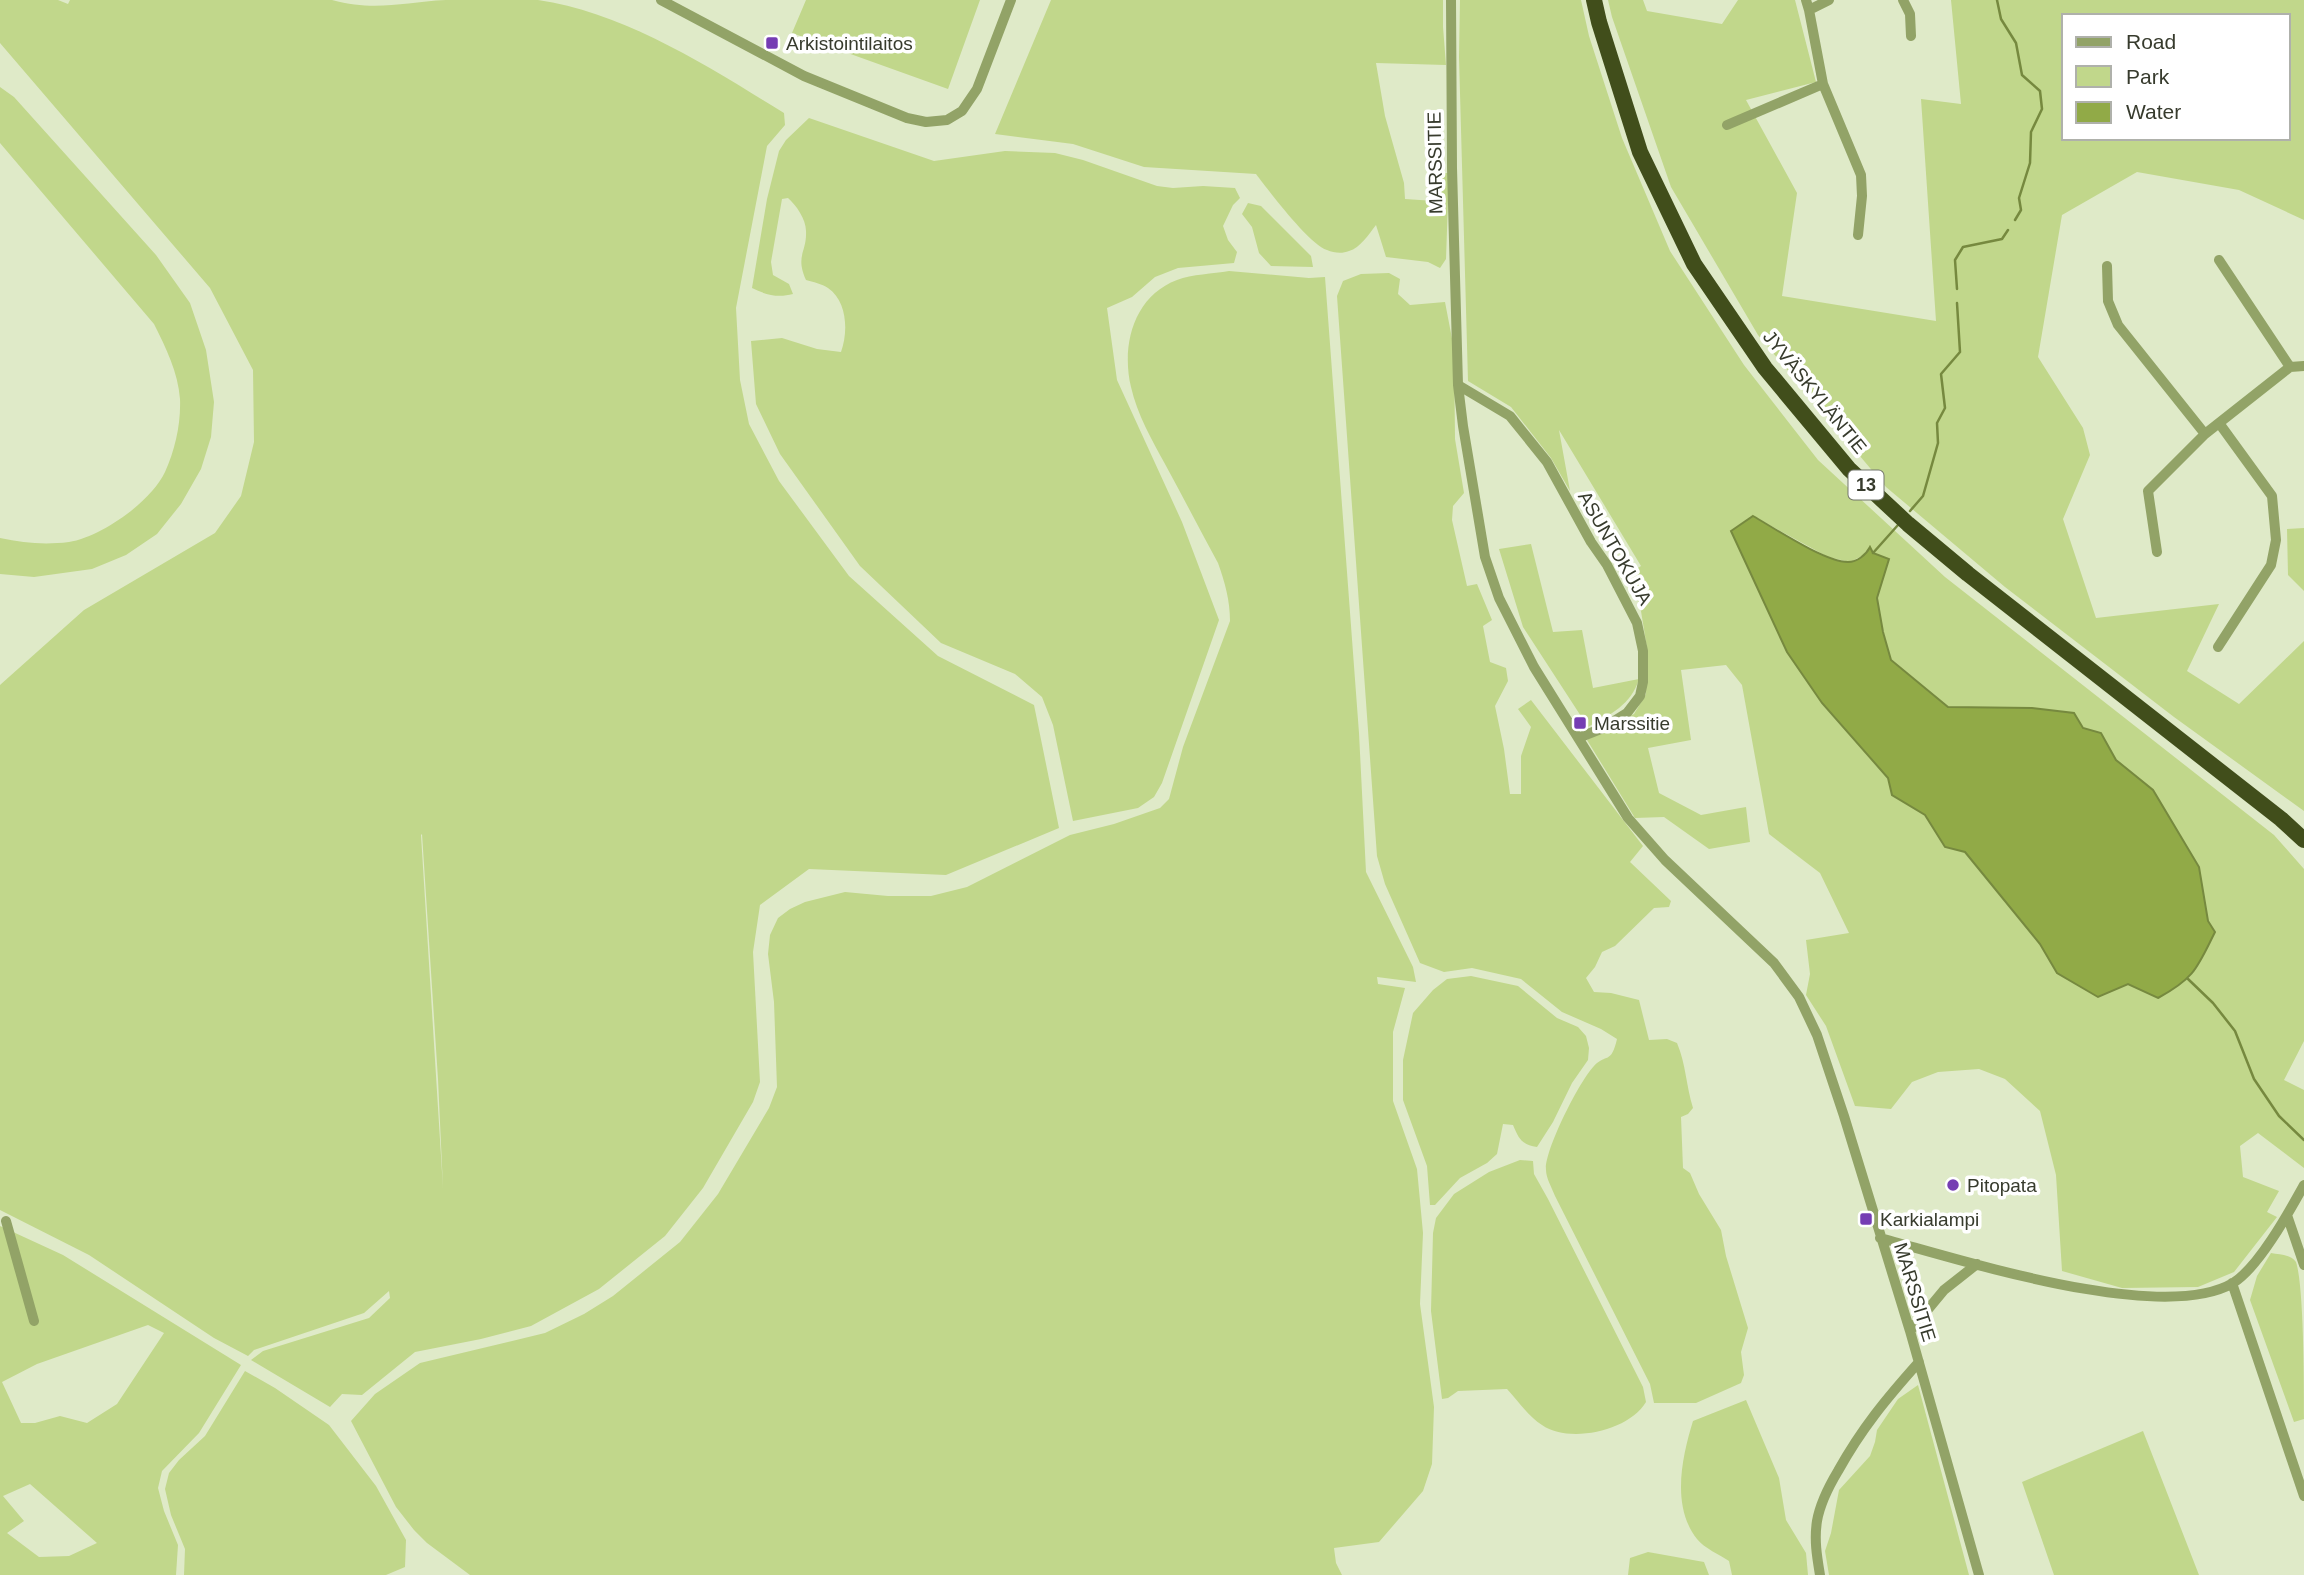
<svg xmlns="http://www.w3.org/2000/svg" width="2304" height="1575" viewBox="0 0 2304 1575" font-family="Helvetica,sans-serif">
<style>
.green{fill:#c1d78b;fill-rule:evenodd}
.water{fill:#91aa47;stroke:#76893f;stroke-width:2}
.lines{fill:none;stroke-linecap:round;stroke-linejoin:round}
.stream{stroke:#76893f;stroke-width:2.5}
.minor{stroke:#92a367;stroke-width:10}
.highway{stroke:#414e1b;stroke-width:16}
.poi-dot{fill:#753db3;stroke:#fff;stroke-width:2.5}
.labels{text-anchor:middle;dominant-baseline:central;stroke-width:7;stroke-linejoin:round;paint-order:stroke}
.shield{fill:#fff;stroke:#73766c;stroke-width:2}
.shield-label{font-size:18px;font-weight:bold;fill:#373b2d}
.poi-label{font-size:19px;fill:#373b2d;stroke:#fff;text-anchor:start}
.street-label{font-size:19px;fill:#373b2d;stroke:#fff}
</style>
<rect width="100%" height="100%" fill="#dfeac8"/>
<path class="green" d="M0,0H58L68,4L70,0H332C376,12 403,2 446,0C476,0 508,0 538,0C624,12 711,68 784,113L785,125L767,146L736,308L740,380L749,424L779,481L849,576L938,656L1034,705L1059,828L946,875L809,869L760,905L753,952L760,1082L753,1102L703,1188L665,1236L599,1289L531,1326L481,1339L415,1352L362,1395L342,1394L330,1407L251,1360L263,1351L369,1318L390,1298L389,1291L364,1313L254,1350L248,1356L214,1338L89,1255L0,1210V685L84,610L215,533L241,496L254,442L253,370L210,288L0,43ZM422,834L438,1079L443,1188L421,835Z
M806,0H980L948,89L792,33Z
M1051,0H1443V27L1446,65L1376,63L1385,116L1404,183L1405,199L1435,201L1440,173H1449L1446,259L1440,268L1428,262L1386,257L1376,225C1369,234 1360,248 1349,251C1342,254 1334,253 1327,250C1309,244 1269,191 1256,174L1144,167L1073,144L995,134Z
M1460,0H1581L1589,36L1622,138L1670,251L1744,365L1818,460L1945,577L2274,835L2304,869V1041L2284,1080L2304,1090V1168L2258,1133L2240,1146L2243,1177L2279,1191L2267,1212L2277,1217L2234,1272L2198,1287L2122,1288L2062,1271L2056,1175L2040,1111L2005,1079L1979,1069L1938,1072L1912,1082L1891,1109L1855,1106L1826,1026L1806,995L1810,974L1806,940L1849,933L1820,873L1769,834L1742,685L1726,665L1681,670L1691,740L1648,748L1659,793L1701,815L1746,807L1750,842L1709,849L1664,817L1635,818L1587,740L1634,714L1646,694L1647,648L1640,605L1624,577L1641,566L1559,430L1570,491L1551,458L1511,407L1468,381L1459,57ZM1753,516L1828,557L1850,562L1866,554L1890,660L1948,707L2032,708L2062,711L2083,728L2101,733L2116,760L2153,790L2199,867L2208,921L2214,932C2197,968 2195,978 2158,998L2128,984L2098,997L2057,973L2040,944L1965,852L1945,847L1925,815L1892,795L1888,778L1822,703L1787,652Z
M1608,0H1643L1647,11L1722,24L1738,0H1795L1816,82L1746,100L1797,193L1782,296L1936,321L1921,99L1961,104L1951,0H2304V220L2239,190L2137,172L2062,215L2038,357L2083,428L2090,455L2063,519L2096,618L2219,604L2187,671L2239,704L2304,641V811L2174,717L2005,587L1886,487L1758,335L1671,187L1612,17ZM2064,16H2288V138H2064Z
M0,87L14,97L156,255L190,303L206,350L214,402L211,437L201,469L181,504L157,534L126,555L92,569L34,577L0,574V538C24,543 44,545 69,542C101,537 151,502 165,472C175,450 181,424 180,399C178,372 166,348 154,324L0,143Z
M809,118L934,161L1005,151L1055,153L1083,160L1157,186L1173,188L1203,186L1235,188L1240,198L1233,205L1223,226L1228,240L1237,252L1234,263L1178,268L1155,277L1132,297L1107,308L1117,380L1182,522L1219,620L1162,783L1154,797L1138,808L1073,821L1053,725L1042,697L1015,674L941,643L860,566L780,454L756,404L751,341L782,338L817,349L841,352C848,333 848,302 828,288C822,284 813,282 806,280C795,255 807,253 806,231C806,219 796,205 788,198L782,199L771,262L773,275L789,284L793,294C778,298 766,295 752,288L767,199L779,151L786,140Z
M1248,203L1261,206L1311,256L1313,267L1271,266L1259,253L1252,227L1242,214Z
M1229,271L1309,278L1325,277L1359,733L1366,872L1413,967L1416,982L1377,977L1378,984L1405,988L1393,1032V1101L1417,1169L1423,1233L1420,1304L1434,1407L1432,1464L1423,1491L1379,1542L1334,1548L1336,1563L1342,1575H470L427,1543L414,1530L396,1507L351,1421L375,1394L420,1363L545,1333L584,1314L613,1296L680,1242L718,1194L769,1108L777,1087L774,1002L768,954L770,935L778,918L790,909L805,902L845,892L888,896H931L967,887L1070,835L1114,824L1160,808L1169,799L1183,747L1230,621C1230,600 1225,583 1218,563C1200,530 1183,497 1165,464C1152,440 1137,414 1131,387C1121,345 1134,296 1177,280C1192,274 1213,274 1229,271Z
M1389,273L1400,279L1398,294L1410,305L1445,302L1454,349L1455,439L1464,493L1453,506L1452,520L1467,586L1477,584L1492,620L1483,626L1490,662L1506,668L1508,681L1495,706L1504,749L1510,794H1521V756L1531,727L1518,709L1531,700L1643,846L1630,862L1671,901L1669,907L1654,908L1615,946L1602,952L1595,967L1586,978L1594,992L1611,993L1639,1000L1649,1040L1667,1039L1677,1043C1686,1064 1686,1086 1693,1108L1688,1114L1681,1117L1683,1168L1690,1173L1699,1194L1721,1230L1726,1256L1748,1328L1741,1352L1744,1375L1741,1383L1696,1403H1654L1650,1384L1555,1196C1552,1188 1546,1178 1546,1170C1544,1151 1580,1080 1594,1066C1606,1053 1611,1065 1617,1039L1601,1029L1562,1012L1521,979L1472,968L1444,972L1420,963L1385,884L1377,856L1337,296L1343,281L1361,274Z
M2304,528V591L2288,575L2287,529Z
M1531,544L1553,632L1582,630L1593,688L1639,679C1631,705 1611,714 1588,727L1523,627L1499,549Z
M1471,976L1518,986L1557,1018L1578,1027L1586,1036L1589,1048L1588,1060L1572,1083L1553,1122L1537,1147C1521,1144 1519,1139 1513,1125L1503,1124L1497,1154L1487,1163L1460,1178L1435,1205H1430L1427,1166L1403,1100V1060L1413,1013L1433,990L1447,979Z
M1520,1160L1533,1161L1534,1174L1548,1199L1643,1387L1646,1402C1629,1431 1569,1444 1542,1425C1529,1417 1518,1401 1507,1389L1458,1391L1448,1398L1442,1399L1431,1311L1433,1233L1436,1218L1454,1194L1489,1172Z
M0,1226L63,1255L241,1365L199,1433L162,1471L158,1488L164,1511L178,1545L176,1575H0ZM148,1325L164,1333L117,1404L87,1423L60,1416L35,1423H21L2,1382L37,1364ZM30,1484L97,1543L69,1556L39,1557L7,1533L24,1521L3,1496Z
M2271,1253C2280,1255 2290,1254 2296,1262C2304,1286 2304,1386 2304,1419L2294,1422L2250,1300L2257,1276Z
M245,1371L275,1388L329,1425L376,1486L406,1540L405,1567L386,1575H184L185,1549L171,1515L165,1489L169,1473L179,1460L205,1436Z
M1918,1385L1969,1575H1829L1825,1551L1831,1533L1839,1490L1870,1456L1875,1442L1877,1430L1898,1399Z
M1746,1400L1779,1478L1786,1520L1806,1553L1808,1575H1732L1729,1561C1720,1555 1704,1548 1697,1539C1671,1506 1682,1457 1693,1421Z
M2143,1431L2199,1575H2054L2022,1482Z
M1648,1552L1704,1562L1709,1575H1628L1630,1558Z"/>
<path class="water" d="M1753,516C1774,528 1825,562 1848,562C1857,562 1866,555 1870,547L1873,553L1889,559L1877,598L1883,632L1891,660L1948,707L2032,708L2074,713L2083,728L2101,733L2116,760L2153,790L2199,867L2208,921L2215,932C2197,968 2195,978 2158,998L2128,984L2098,997L2057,973L2040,944L1965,852L1945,847L1925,815L1892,795L1888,778L1822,703L1787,652L1731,531Z"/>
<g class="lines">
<path class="stream" d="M1997,0L2001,19L2016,43L2022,75L2040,91L2042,109L2031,132L2030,163L2019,198L2021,210L2015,220
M1957,289L1955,260L1963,247L2002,239L2008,230
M1910,511L1923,496L1938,443L1937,423L1945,408L1941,374L1960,352L1957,303
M1873,553L1898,525
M2188,979L2213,1003L2235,1031L2254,1079L2279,1116L2304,1140"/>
<path class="minor" d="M661,0L804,76L907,118L926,122L947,120L962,111L977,89L1011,0
M1451,0L1452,168L1458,385L1463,426L1485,557L1499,598L1534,667L1628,818L1665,860L1774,963L1799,997L1817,1035L1844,1116L1910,1331L1979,1575
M1806,0L1809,10L1823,84L1861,175L1862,196L1858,235
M1903,0L1910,14L1911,36
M1809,10L1829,0
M1727,125L1823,84
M2219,260L2290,367
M2107,266L2108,301L2118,325L2205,434
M1458,385L1510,416L1547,462L1591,542L1607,565L1637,623L1643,651V682L1640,696L1627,713L1603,728L1578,738
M2157,552L2148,491L2205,434L2290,367L2304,366
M2218,647L2271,565L2276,540L2272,496L2219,423
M2287,1215L2304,1265
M6,1221L34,1321
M1880,1238C1959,1259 2162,1325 2233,1283C2259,1267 2289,1212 2304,1185
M2232,1283L2304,1496
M1910,1331L1944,1290L1977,1264
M1820,1575C1817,1557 1814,1540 1817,1521C1820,1504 1829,1486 1838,1471C1862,1428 1886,1399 1919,1362"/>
<path class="highway" d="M1594,0L1599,22L1640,152L1694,264L1765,368L1849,469L1908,524L1968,574L2281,819L2304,840"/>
</g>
<g class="poi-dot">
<rect x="765" y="36" width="14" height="14" rx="3.5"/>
<rect x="1573" y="716" width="14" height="14" rx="3.5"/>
<circle cx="1953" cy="1185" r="7"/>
<rect x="1859" y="1212" width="14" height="14" rx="3.5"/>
</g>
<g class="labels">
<rect class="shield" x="1848.5" y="470.5" width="35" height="29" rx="5"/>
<g class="shield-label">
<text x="1866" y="485">13</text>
</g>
<g class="poi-label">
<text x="786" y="43">Arkistointilaitos</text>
<text x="1594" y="723">Marssitie</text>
<text x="1967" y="1185">Pitopata</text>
<text x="1880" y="1219">Karkialampi</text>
</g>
<g class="street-label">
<text transform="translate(1435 163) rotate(-91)">MARSSITIE</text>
<text transform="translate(1815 392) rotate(51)">JYVÄSKYLÄNTIE</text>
<text transform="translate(1615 548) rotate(60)">ASUNTOKUJA</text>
<text transform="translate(1915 1292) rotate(73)">MARSSITIE</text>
</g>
</g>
<rect x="2062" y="14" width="228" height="126" fill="#ffffff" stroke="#afb1ab" stroke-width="2"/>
<rect x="2076" y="37" width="35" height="10" fill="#92a367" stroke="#afb1ab" stroke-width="2"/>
<text x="2126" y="49" font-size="21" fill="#373b2d">Road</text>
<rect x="2076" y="66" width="35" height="21" fill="#c1d78b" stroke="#afb1ab" stroke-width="2"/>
<text x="2126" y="84" font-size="21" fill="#373b2d">Park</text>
<rect x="2076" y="102" width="35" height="21" fill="#91aa47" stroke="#afb1ab" stroke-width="2"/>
<text x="2126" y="119" font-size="21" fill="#373b2d">Water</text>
</svg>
